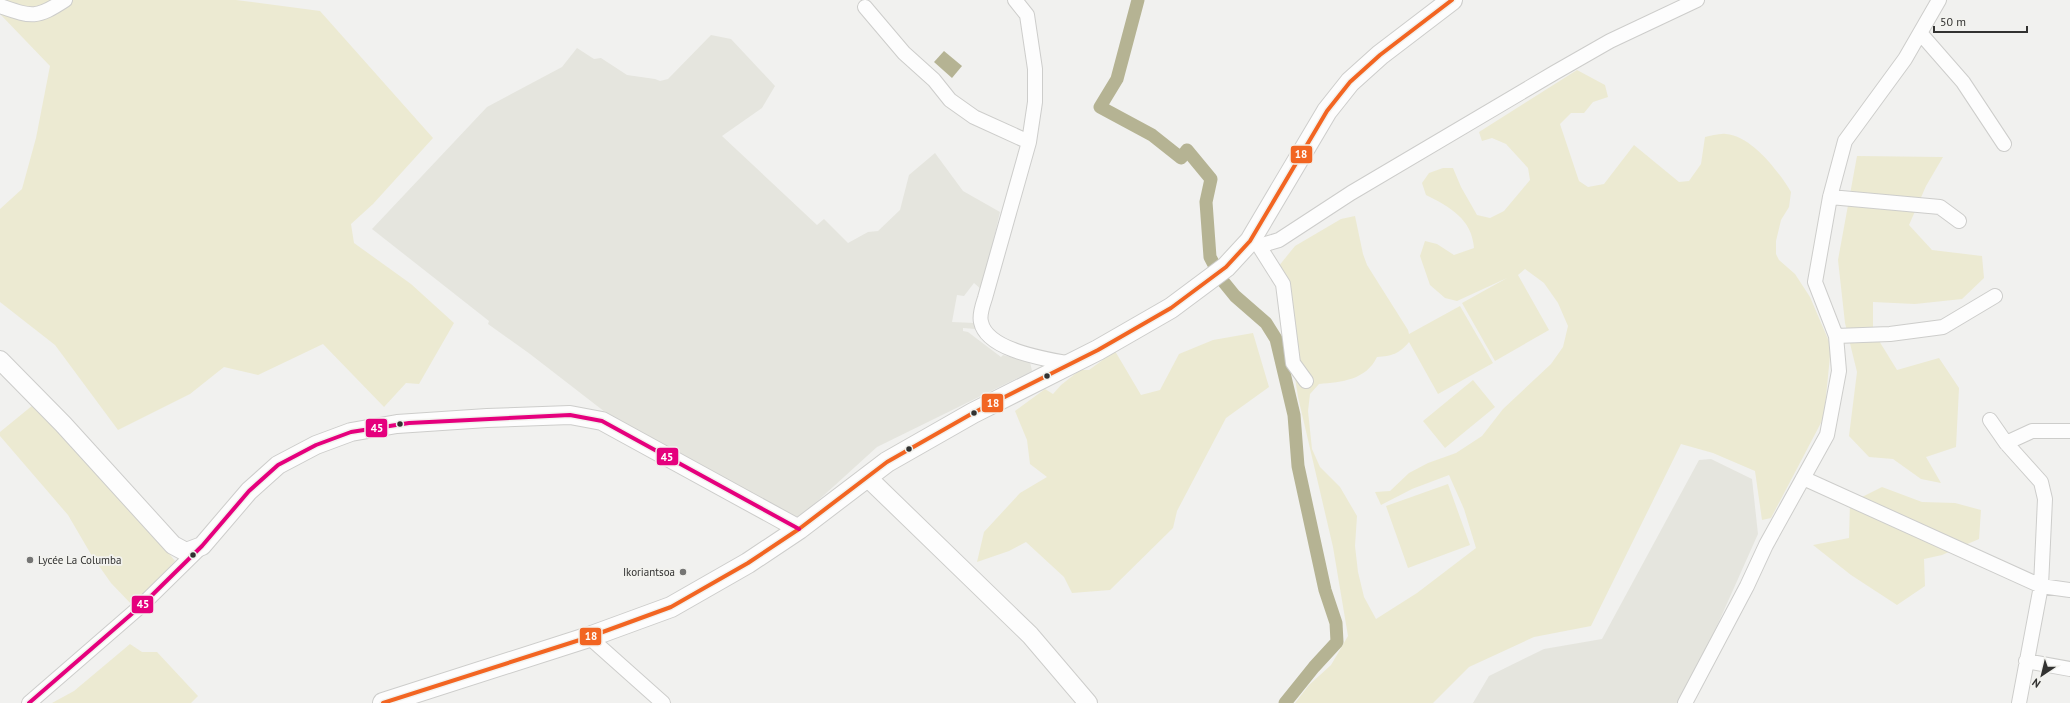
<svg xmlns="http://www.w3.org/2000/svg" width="2070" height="703" viewBox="0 0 2070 703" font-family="'PT Sans',sans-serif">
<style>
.built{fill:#e5e5de}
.green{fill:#ecead2}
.water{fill:#b5b393}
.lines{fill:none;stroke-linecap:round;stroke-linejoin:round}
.canal{stroke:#b5b393;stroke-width:13}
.minor-casing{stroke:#cdcdcb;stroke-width:16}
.tertiary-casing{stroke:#cdcdcb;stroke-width:20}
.secondary-casing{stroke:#cdcdcb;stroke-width:22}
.minor{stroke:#fdfdfd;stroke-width:14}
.tertiary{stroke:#fdfdfd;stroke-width:18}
.secondary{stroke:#fdfdfd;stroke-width:20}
.bus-1-casing{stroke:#f2f2ee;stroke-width:7}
.bus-2-casing{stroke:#f2f2ee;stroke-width:7}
.bus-1{stroke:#f26522;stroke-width:4}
.bus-2{stroke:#e5007d;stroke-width:4}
.bus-dot{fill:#323231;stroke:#f2f2ee;stroke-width:1.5}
.poi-dot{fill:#757574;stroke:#f2f2ee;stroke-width:1.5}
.labels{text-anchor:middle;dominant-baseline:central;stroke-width:3.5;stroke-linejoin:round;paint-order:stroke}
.poi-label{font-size:11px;fill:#323231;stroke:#f2f2ee;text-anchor:start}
.line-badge{stroke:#f2f2ee;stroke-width:1.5}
.badge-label{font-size:11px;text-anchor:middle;font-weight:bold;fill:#fff}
</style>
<rect width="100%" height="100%" fill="#f1f1ef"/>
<path class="built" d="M711,35L731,39L775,86L762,108L722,136L817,225L824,219L848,243L868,232L878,231L900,210L909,175L935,153L963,191L1000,212L982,290L974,283L964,296L957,295L952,322L975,323V329L963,328V331L968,332L1001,357L1003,355L1030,362L1032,371L877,447L800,517L782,513L636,436L530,354L488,324L489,321L372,229L487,107L562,67L577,48L594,59L601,58L627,75L655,79L660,81L668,79Z
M1711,459L1752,479L1758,534L1696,673L1678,703H1473L1489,676L1544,649L1602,639L1699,460Z"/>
<path class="green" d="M0,0H236L320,11L433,138L373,204L351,224L354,243L411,284L454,323L419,384L406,383L384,407L323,344L258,375L224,367L190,394L118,430L55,345L0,302V209L22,189L36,138L50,66L0,14Z
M1577,70L1605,85L1608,97L1593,102L1584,113H1571L1560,124L1579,181L1588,187L1604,184L1634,145L1679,182L1689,181L1701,164L1705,137C1711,136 1720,133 1726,134C1752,136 1779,172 1791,192L1789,207L1781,220L1776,241V254L1779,260L1795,274L1810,297L1831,346L1824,417L1771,518L1762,520L1755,471L1713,453L1681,444L1591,626L1534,637L1469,667L1433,703H1295L1309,685L1331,665L1348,636L1333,547L1298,397L1278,267L1295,246L1341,219L1355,216L1363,254L1367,265L1408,330L1409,334L1460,306L1493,363L1438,394L1409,342C1399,354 1392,356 1377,357C1366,380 1342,382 1319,384L1310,394L1308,411L1312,449L1320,467L1340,487L1357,516L1355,546L1358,572L1364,597L1376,619L1417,593L1476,548L1464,509L1449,475L1412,489L1381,505L1375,492L1390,491L1409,473L1428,463L1456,453L1482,436L1503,409L1551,364L1563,347L1568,326L1558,303L1544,283L1525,269L1518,275L1549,330L1495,361L1462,303L1507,278L1457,301L1445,298L1430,285L1420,256L1425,241L1437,244L1454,255L1474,248C1472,219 1450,207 1426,195L1422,183L1429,173L1443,168H1453L1461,187L1477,215L1490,218L1504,211L1530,180L1528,168L1506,144L1492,138L1482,141L1479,132Z
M1857,156L1943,157L1926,186L1909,225L1932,250L1982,256L1984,278L1962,299L1915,304L1873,302V331L1897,370L1939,358L1959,388L1956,447L1926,457L1941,483L1921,479L1893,459L1869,457L1849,436L1857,372L1845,323L1838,260Z
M1253,333L1269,387L1226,418L1177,511L1173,528L1110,590L1072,593L1064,577L1026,542L1009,551L977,562L984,532L1020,493L1047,477L1030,464L1027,440L1015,411L1045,389L1053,394L1061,385L1080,370H1089L1115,351L1141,395L1160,390L1179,354L1213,340Z
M1473,380L1495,407L1445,448L1423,421Z
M33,405L138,515L175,561L134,607L111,583L92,556L68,515L0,436V432Z
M1448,484L1470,545L1408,568L1386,506Z
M1882,487L1922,502L1955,503L1981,510L1979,539L1942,555L1924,559L1925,586L1897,605L1851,575L1813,545L1849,538L1850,503Z
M130,644L142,652H157L198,696L191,703H52L74,691Z"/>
<path class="water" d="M944,51L962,66L952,78L934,62Z"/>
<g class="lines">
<path class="canal" d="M1138,0L1117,79L1100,107L1152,135L1181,158L1187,150L1211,179L1206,202L1210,257L1222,280L1235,296L1266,323L1276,339L1294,415L1298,466L1325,590L1336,623L1337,642L1314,667L1285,703"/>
<g class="minor-casing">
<path id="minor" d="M1015,0L1027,15L1035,69V102L1029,142L985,298C983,304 979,315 981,322C987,351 1047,359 1071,364
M0,6C32,17 36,19 65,0
M865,7L904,53L934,80L950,100L974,117L1029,142
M1921,34L1963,82L2004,144
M1830,197L1940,207L1959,221
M1250,241L1259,246L1279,240L1351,193L1554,73L1610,41L1697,0
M1259,246L1283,284L1293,363L1306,381
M1836,336L1890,334L1943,327L1995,296
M1990,420L2006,443L2041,482L2045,499L2041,586L2019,703
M2006,443L2032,431H2070
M1803,478L2041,586L2070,590
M589,637L663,703
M2026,661L2070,669
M29,703L142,605L201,547
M1685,703L1747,586L1766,545L1827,435L1839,371L1836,336L1815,282L1830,197L1845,141L1905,59L1939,0"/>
</g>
<g class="tertiary-casing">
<path id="tertiary" d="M0,360L63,424L173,545L186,552L202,546L249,491L278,465L316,445L351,432L397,424L487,418L570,415L602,421L799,529
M867,477L1030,635L1088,703"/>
</g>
<g class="secondary-casing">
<path id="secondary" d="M383,703L589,637L671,607L748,563L799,529L887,462L973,413L1098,350L1171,308L1226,267L1250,241L1327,111L1350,82L1380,55L1452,0"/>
</g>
<use href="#minor" class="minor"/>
<use href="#tertiary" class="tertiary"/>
<use href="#secondary" class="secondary"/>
<g class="bus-1-casing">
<path id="bus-1" d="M383,703L589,637L671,607L748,563L799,529L887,462L973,413L1098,350L1171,308L1226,267L1250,241L1327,111L1350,82L1380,55L1452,0"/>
</g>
<g class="bus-2-casing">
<path id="bus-2" d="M29,703L142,605L202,546L249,491L278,465L316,445L351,432L409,423L570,415L602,421L799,529"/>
</g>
<use href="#bus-1" class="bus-1"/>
<use href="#bus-2" class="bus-2"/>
</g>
<g class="bus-dot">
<circle cx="1047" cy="376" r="3.5"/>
<circle cx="974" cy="413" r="3.5"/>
<circle cx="400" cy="424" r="3.5"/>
<circle cx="909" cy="449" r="3.5"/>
<circle cx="193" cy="555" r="3.5"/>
</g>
<g class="poi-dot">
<circle cx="30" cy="560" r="4"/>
<circle cx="683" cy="572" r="4"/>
</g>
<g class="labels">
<g class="poi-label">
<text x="38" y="560">Lycée La Columba</text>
<text x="675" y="572" text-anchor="end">Ikoriantsoa</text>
</g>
</g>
<g class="line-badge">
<rect x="1290" y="145" width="23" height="19" rx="4" fill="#f26522"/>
<rect x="981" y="393" width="23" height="20" rx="4" fill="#f26522"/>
<rect x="365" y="418" width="23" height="20" rx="4" fill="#e5007d"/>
<rect x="656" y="447" width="23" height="19" rx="4" fill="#e5007d"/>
<rect x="131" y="595" width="23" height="19" rx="4" fill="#e5007d"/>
<rect x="579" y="627" width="23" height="19" rx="4" fill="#f26522"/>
</g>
<g class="badge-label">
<text x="1301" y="158">18</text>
<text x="993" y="407">18</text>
<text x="377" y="432">45</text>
<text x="667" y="461">45</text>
<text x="143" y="608">45</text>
<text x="591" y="640">18</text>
</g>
<g transform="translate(2042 675) rotate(215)" stroke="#f2f2ee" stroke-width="3" paint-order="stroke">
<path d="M0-3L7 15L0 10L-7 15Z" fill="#323231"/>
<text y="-6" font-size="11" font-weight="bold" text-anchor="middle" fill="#323231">N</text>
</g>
<path d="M1934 26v6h93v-6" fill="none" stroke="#323231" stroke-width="2"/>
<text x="1940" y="26" font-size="12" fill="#323231" stroke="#f2f2ee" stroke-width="3" paint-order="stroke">50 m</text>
</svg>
